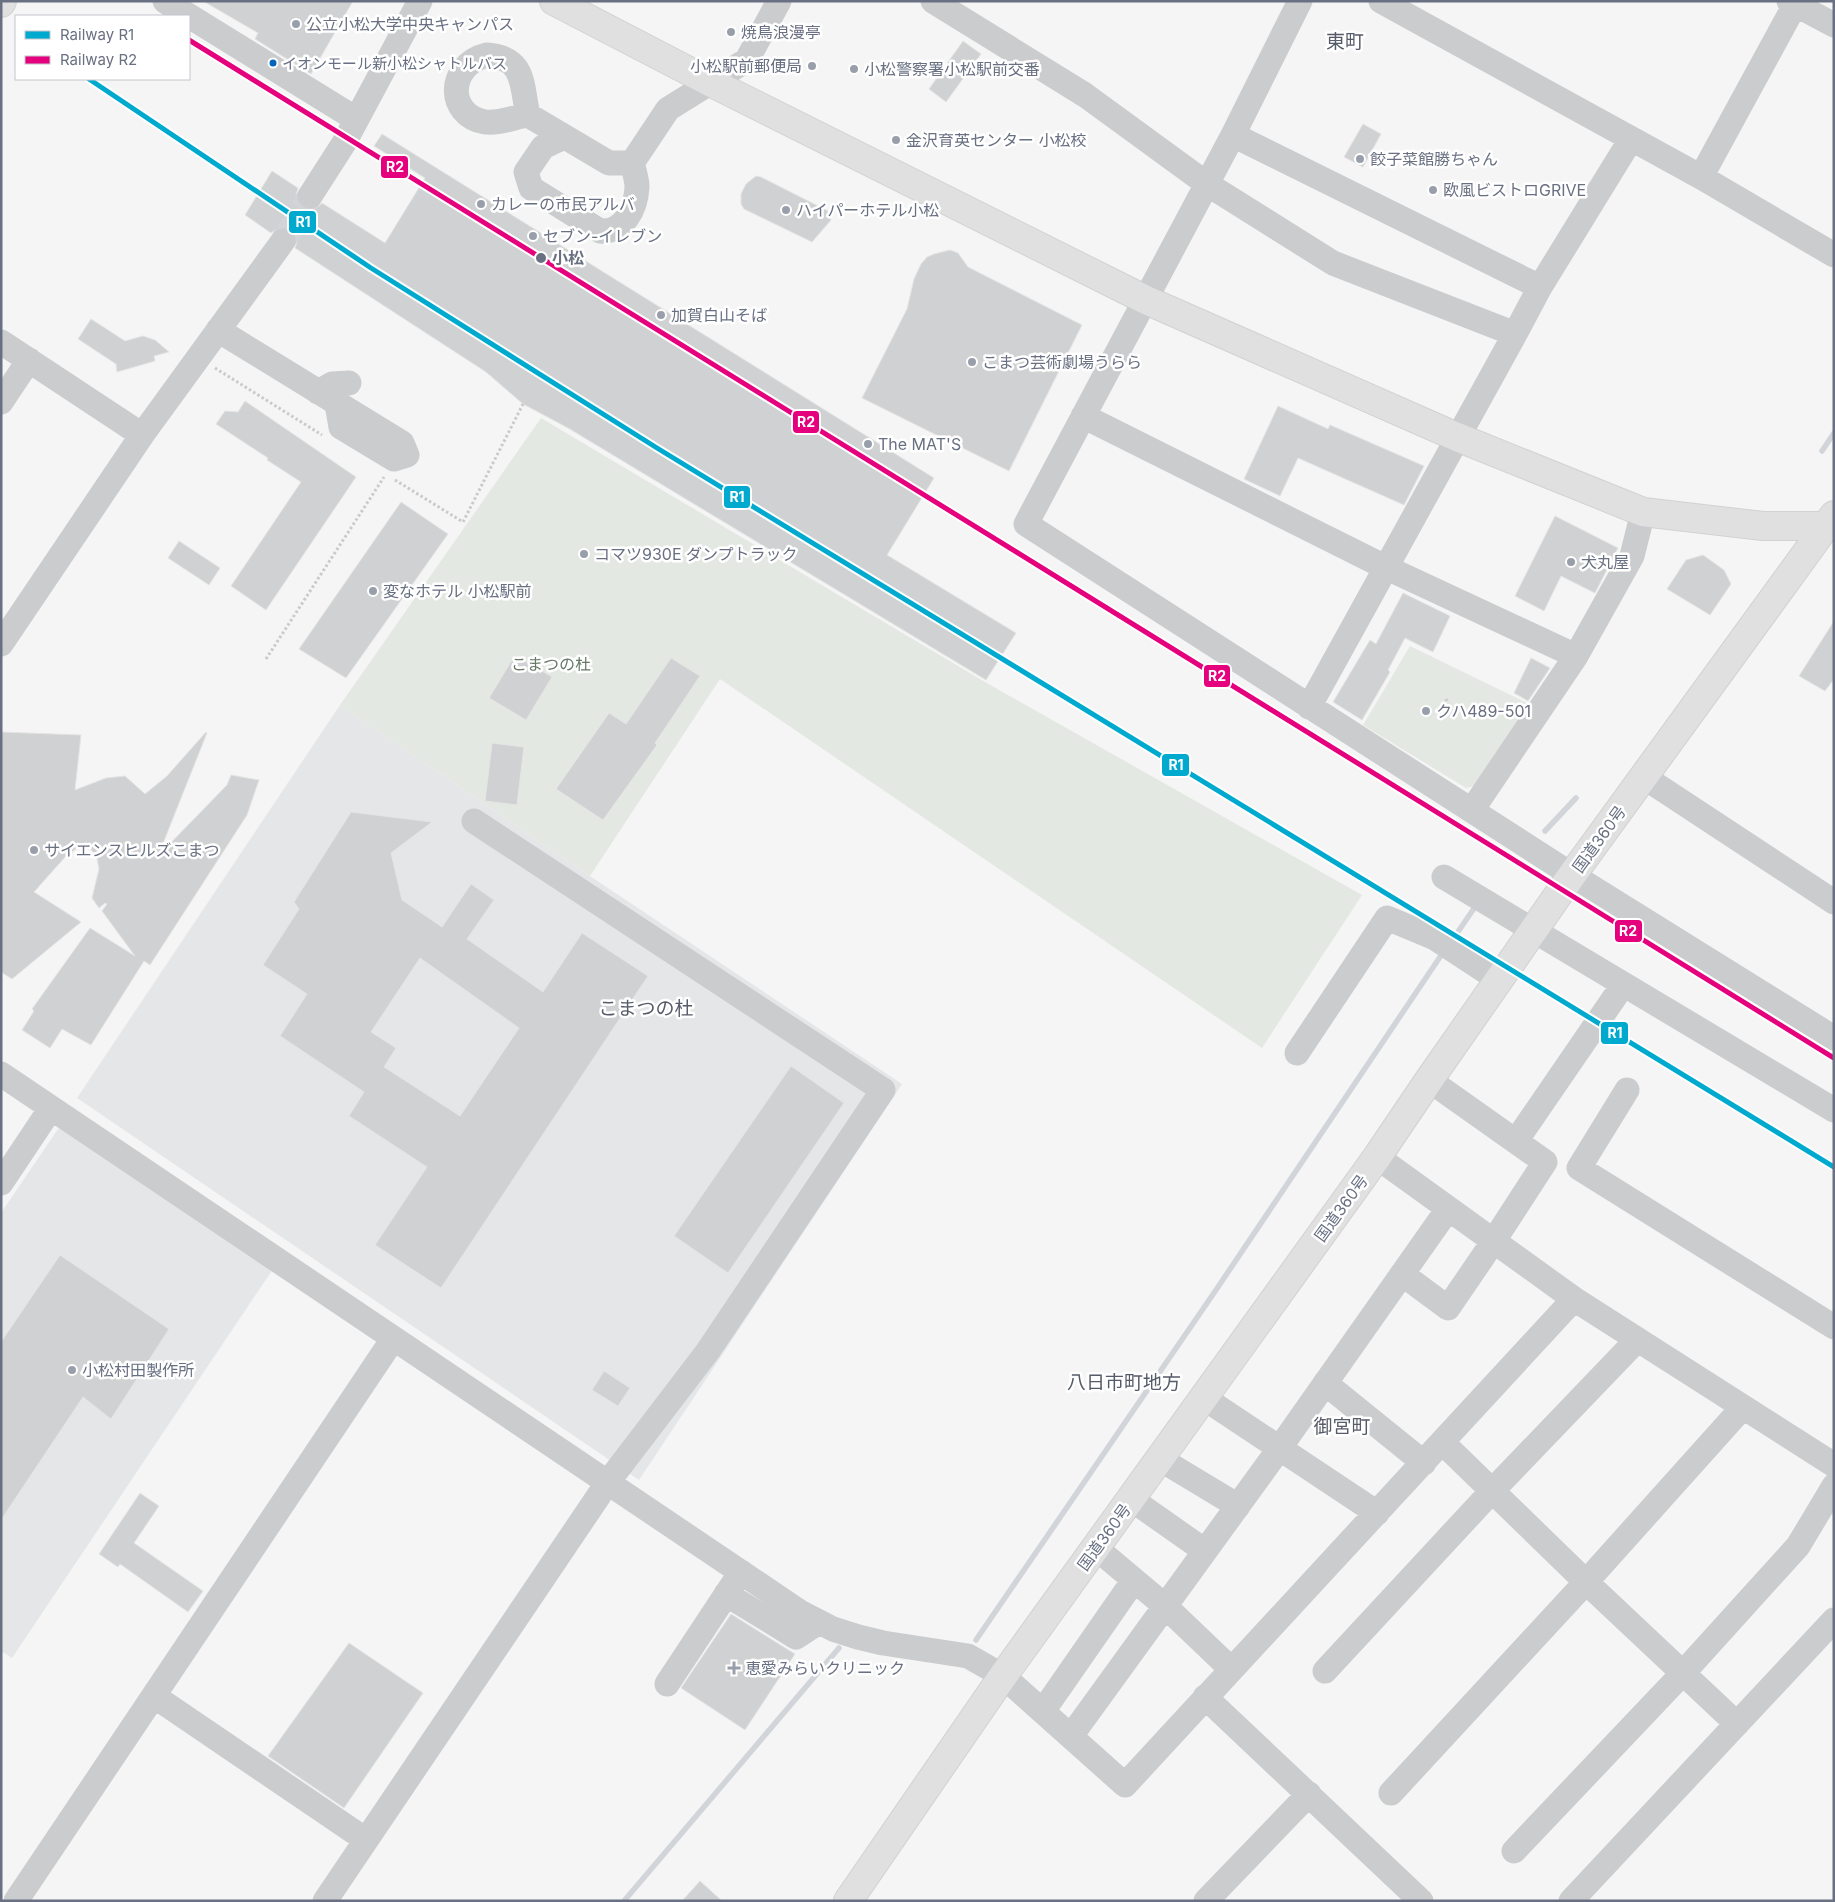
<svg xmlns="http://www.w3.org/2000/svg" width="1835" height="1902" viewBox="0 0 1835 1902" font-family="Inter,'Noto Sans JP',sans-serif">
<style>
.built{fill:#e5e6e7}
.green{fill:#e4e8e3}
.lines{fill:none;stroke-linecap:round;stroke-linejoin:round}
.stream{stroke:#d1d4d9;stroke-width:5.5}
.building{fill:#d0d1d2;stroke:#e4e4e4;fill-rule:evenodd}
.minor-tunnel{stroke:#d2d4d8;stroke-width:25;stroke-dasharray:25 12;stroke-linecap:butt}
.major-casing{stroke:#d1d2d3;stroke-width:30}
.highway-casing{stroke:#d1d1d2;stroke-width:30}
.path{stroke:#cacaca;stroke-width:3;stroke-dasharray:2.5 2.5;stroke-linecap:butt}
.minor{stroke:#cbccce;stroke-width:25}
.major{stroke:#e0e0e1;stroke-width:28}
.highway{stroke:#e0e0e1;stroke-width:28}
.rail-1-casing{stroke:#fff;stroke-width:9}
.rail-2-casing{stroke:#fff;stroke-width:9}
.rail-1{stroke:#00a9ce;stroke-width:5}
.rail-2{stroke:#e5007d;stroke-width:5}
.poi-dot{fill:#999faa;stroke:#fff;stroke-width:2}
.bus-dot{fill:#0065bd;stroke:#fff;stroke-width:2}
.stop-dot{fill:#687082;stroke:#fff;stroke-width:2}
.labels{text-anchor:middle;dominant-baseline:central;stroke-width:5;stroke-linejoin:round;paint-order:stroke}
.bus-label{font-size:15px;fill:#687082;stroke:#fff;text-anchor:start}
.poi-label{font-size:16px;fill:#687082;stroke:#fff;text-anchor:start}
.stop-label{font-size:16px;font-weight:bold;fill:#687082;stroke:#fff;text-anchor:start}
.park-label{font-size:16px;fill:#667a67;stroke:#fff}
.street-label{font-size:16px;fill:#687082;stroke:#fff}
.quarter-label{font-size:19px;fill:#555b68;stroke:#fff}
.line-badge{stroke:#fff;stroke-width:2}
.badge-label{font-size:14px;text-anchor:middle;font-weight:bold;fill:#fff}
</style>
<rect width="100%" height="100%" fill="#f5f5f5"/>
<path class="built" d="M340,705L590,876L902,1084L639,1480L77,1098Z
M70,1126L275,1266L12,1658L1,1651V1213L58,1129Z"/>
<path class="green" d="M541,418L985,682L1362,895L1262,1048L720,679L590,876L340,705Z
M1410,646L1535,707L1478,785L1466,788L1363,725Z"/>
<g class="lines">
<path class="stream" d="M1822,451L1834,433
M1545,831L1576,798
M1451,942L1477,904
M976,1640L1218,1287L1444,951
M624,1901L839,1648"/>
</g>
<path class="building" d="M203,1H353L311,74L255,39L258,33Z
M963,41L981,54L946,102L929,89Z
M1363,124L1381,134L1363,167L1344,157Z
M382,134L934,478L887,555L1016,633L986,680L568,428L523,404L486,372L295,248L297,242L296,236L291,229L285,227L278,228L271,233L245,215L272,171L298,188L296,195L297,202L303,208L309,210L316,209L322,203L385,243L425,178L374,146Z
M756,176L761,177L828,211L831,220L812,242L744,209L741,204V194L746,184Z
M950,250L958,253L968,267L1082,325L1009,471L862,398L907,309L914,279L921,264L927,257L934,254Z
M91,319L125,341L143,336L155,340L169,352L154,356L155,361L117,372L116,364L78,339Z
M245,401L356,477L266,610L231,586L301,482L267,460L268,458L216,424L225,411L238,412Z
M1278,406L1328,429L1330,425L1424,466L1404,505L1298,458L1280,496L1244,479Z
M401,502L448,534L346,678L299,649Z
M1555,516L1618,548L1595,593L1561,576L1544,611L1515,596Z
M179,541L220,568L209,585L168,558Z
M1703,555L1724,570L1731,584L1710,615L1667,589L1686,560Z
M1403,593L1450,616L1433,652L1405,638L1388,670L1390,672L1362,720L1333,702L1370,640L1376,644Z
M1834,621V679L1825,691L1799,676Z
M515,655L552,677L526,720L489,698Z
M671,658L700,676L655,743L657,745L603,820L556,789L609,713L626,724Z
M1531,658L1550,668L1528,701L1514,693Z
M1,732L81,735L75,790L106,778L125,776L145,794L167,776L206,732L207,733L158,856L227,785L231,775L259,780L247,815L150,965L144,961L91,1045L62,1029L50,1048L22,1030L34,1011L32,1009L90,928L135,956L102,911L107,904L105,903L99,908L92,898L99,869L97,858L86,842L66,856L34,892L81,922L12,979L1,972Z
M492,743L524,747L517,805L485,801Z
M351,812L432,822L391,853L402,900L442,927L471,884L494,900L467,939L543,992L582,933L648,976L441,1288L375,1245L427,1167L349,1116L364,1092L280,1036L307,994L263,965L299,909L294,902ZM420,958L519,1028L460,1116L384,1067L396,1048L371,1032Z
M791,1066L844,1103L728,1273L674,1236Z
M60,1255L169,1329L111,1419L83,1397L1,1520V1342Z
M604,1371L630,1388L618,1406L592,1390Z
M140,1493L159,1506L134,1543L203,1591L188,1612L120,1564L118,1567L99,1554Z
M731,1614L795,1654L745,1730L681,1688Z
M349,1643L423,1693L344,1808L268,1756Z
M700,1881L722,1901H682Z"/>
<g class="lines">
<path class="minor-tunnel" d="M283,241L310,196"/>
<g class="major-casing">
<path id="major" d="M554,1L710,82L1146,300L1457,437L1643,512L1763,526H1827
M1,3L2,1"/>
</g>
<g class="highway-casing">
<path id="highway" d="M848,1901L1003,1676L1377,1157L1429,1080L1572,875L1834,515"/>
</g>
<path class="path" d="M215,368L322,435
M395,480L463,522L523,404
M266,659L384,477
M1446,699L1447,701"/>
<path class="minor" d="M165,1L356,119
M933,1L1085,95L1207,184L1333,263L1515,334
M1300,1L1233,135L1026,524L1572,875L1834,1038
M1381,1L1701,177L1834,255
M1789,1L1834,25
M487,55C526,58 521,85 528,115C515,117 498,124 485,122C446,115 447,65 487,55Z
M528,115L609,163H632L668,109L747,60L779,1
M1233,135L1540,287
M564,137L543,147L526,172L531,188L600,231C624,233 636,208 637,187C637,179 634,171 632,163
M1701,177L1797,1
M310,196L344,143L420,1
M218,330L402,443L407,455L394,459L341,427L337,404
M1,342L142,435L283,241
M318,392L332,384L349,383
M1,402L29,360
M1083,416L1387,568L1576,656
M1,644L142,435
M1309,707L1515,334L1540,287L1631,139
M1644,777L1834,902
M1472,810L1576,656L1632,556L1643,512
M1444,877L1834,1110
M1297,1053L1387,918L1435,938L1499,980
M1,1074L800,1612L833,1629L858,1637L883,1643L968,1656L1003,1676L1125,1785L1574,1299
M1627,1090L1579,1168L1834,1327
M1516,1141L1623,985
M1377,1157L1574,1299L1834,1465
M1,1183L51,1108
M1402,1274L1448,1308L1493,1242L1545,1162L1429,1080
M1325,1383L1424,1463
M1204,1398L1377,1513
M1443,1443L1586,1582L1737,1724
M1160,1459L1238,1506
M1131,1499L1205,1551
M1096,1548L1165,1606L1231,1669
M726,1594L796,1637L819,1622
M1325,1671L1492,1491L1637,1340
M667,1684L741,1572
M154,1696L366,1840
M1205,1697L1421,1901
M1043,1711L1134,1580
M1071,1736L1279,1449L1448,1209
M1391,1793L1586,1582L1743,1407
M1514,1851L1683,1673L1798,1546L1834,1486
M16,1901L393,1339
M325,1901L608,1482L708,1351L883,1090L474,821
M1206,1901L1309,1794
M1571,1901L1834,1620"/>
<use href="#major" class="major"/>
<use href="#highway" class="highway"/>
<g class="rail-1-casing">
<path id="rail-1" d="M89,79L371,268L657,448L1834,1167"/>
</g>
<g class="rail-2-casing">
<path id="rail-2" d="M189,40L1834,1058"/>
</g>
<use href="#rail-1" class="rail-1"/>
<use href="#rail-2" class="rail-2"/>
</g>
<g class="poi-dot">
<circle cx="296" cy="24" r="5"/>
<circle cx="731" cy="32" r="5"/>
<circle cx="812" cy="66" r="5"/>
<circle cx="854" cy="69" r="5"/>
<circle cx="896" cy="140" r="5"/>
<circle cx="1360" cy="159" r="5"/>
<circle cx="1433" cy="190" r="5"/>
<circle cx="481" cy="204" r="5"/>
<circle cx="786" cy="210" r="5"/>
<circle cx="533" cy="236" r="5"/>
<circle cx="661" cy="315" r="5"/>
<circle cx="972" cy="362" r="5"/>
<circle cx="868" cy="444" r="5"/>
<circle cx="584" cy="554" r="5"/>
<circle cx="1571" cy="562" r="5"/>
<circle cx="373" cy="591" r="5"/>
<circle cx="1426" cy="711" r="5"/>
<circle cx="34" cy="850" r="5"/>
<circle cx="72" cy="1370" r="5"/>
<path d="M731.5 1660.5h5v5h5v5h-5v5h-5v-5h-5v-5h5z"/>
</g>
<circle class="bus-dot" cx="273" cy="63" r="4.5"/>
<circle class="stop-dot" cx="541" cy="258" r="6"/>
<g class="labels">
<g class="bus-label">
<text x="282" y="63">イオンモール新小松シャトルバス</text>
</g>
<g class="poi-label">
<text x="306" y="24">公立小松大学中央キャンパス</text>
<text x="741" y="32">焼鳥浪漫亭</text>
<text x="802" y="66" text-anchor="end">小松駅前郵便局</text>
<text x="864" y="69">小松警察署小松駅前交番</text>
<text x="906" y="140">金沢育英センター 小松校</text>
<text x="1370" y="159">餃子菜館勝ちゃん</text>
<text x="1443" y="190">欧風ビストロGRIVE</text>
<text x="491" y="204">カレーの市民アルバ</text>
<text x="796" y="210">ハイパーホテル小松</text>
<text x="543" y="236">セブン-イレブン</text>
<text x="671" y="315">加賀白山そば</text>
<text x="982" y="362">こまつ芸術劇場うらら</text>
<text x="878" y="444">The MAT'S</text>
<text x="594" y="554">コマツ930E ダンプトラック</text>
<text x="1581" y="562">犬丸屋</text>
<text x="383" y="591">変なホテル 小松駅前</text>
<text x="1436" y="711">クハ489-501</text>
<text x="44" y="850">サイエンスヒルズこまつ</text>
<text x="82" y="1370">小松村田製作所</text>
<text x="745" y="1668">恵愛みらいクリニック</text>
</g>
<g class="stop-label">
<text x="552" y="258">小松</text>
</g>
<g class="park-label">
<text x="551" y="664">こまつの杜</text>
</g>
<g class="street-label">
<text transform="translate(1599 839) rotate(-54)">国道360号</text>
<text transform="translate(1341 1208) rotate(-54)">国道360号</text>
<text transform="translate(1104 1537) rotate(-54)">国道360号</text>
</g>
<g class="quarter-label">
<text x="1345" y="41">東町</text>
<text x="646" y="1008">こまつの杜</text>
<text x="1124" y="1382">八日市町地方</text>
<text x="1342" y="1426">御宮町</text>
</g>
</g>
<g class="line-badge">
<rect x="380" y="155" width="29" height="24" rx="5" fill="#e5007d"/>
<rect x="288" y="210" width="29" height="24" rx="5" fill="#00a9ce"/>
<rect x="792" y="410" width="28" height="24" rx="5" fill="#e5007d"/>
<rect x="723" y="485" width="28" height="24" rx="5" fill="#00a9ce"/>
<rect x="1203" y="664" width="28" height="24" rx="5" fill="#e5007d"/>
<rect x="1161" y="753" width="29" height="24" rx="5" fill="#00a9ce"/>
<rect x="1614" y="919" width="29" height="24" rx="5" fill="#e5007d"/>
<rect x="1600" y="1021" width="29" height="24" rx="5" fill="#00a9ce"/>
</g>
<g class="badge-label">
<text x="395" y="172">R2</text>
<text x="303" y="227">R1</text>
<text x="806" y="427">R2</text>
<text x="737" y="502">R1</text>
<text x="1217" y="681">R2</text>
<text x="1176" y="770">R1</text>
<text x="1628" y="936">R2</text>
<text x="1615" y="1038">R1</text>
</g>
<rect width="1835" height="1902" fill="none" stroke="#687082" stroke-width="5"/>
<rect x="15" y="15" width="175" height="65" fill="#ffffff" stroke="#c3c6cd"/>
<rect x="25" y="31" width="25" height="8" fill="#00a9ce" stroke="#c3c6cd"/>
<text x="60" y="40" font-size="15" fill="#687082">Railway R1</text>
<rect x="25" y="56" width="25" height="8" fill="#e5007d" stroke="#c3c6cd"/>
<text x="60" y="65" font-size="15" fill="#687082">Railway R2</text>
</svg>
